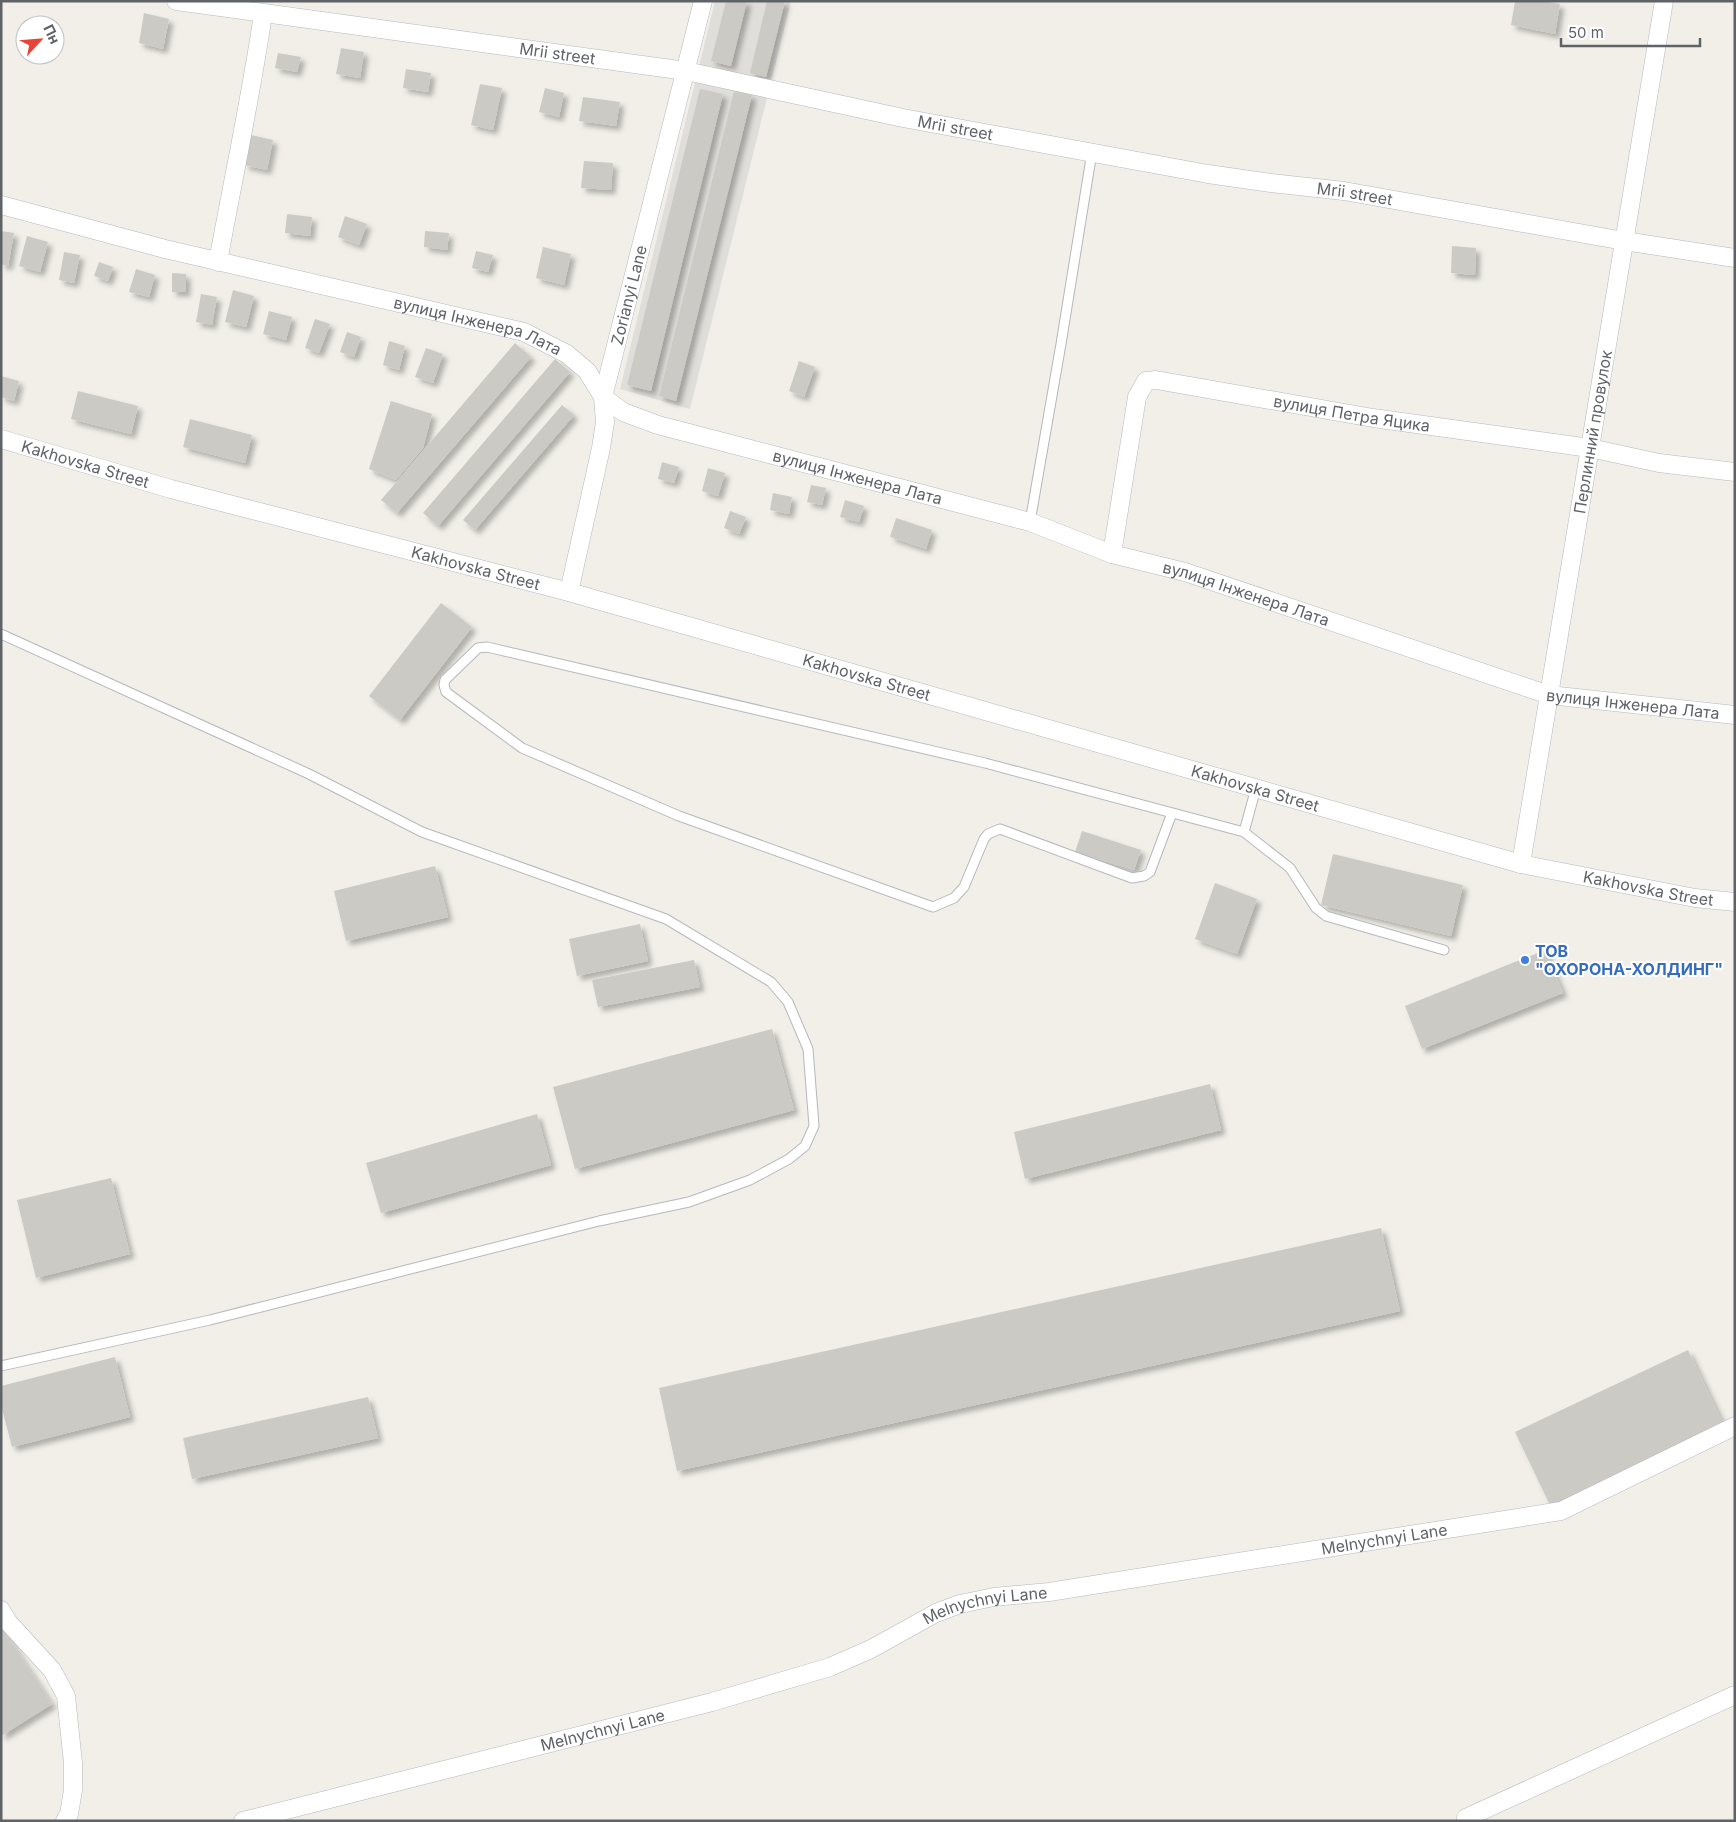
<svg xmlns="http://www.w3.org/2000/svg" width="1736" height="1822" viewBox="0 0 1736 1822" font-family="Inter,sans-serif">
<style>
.industrial{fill:#e0deda}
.building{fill:#cccac5;filter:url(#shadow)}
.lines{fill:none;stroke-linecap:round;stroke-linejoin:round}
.service-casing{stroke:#b5b8bc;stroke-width:11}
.minor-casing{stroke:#b5b8bc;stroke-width:19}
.service{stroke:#fff;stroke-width:9}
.minor{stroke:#fff;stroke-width:18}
.shop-dot{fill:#3f7fe0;stroke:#fff;stroke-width:2}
.labels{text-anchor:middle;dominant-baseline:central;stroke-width:4;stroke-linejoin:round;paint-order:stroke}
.street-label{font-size:16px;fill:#5f6368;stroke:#fff}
.shop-label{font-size:16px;font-weight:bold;fill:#366cbe;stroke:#fff;text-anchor:start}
</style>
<defs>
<filter id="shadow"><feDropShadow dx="4.5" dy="4.5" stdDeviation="2.5" flood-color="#0004"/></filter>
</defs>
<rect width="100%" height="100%" fill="#f1efe8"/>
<path class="industrial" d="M715,1H791L690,409L620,389Z"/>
<path class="building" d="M726,1H747L731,66L711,61Z
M767,1H785L766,77L750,73Z
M1515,1H1543L1560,4L1555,34L1511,25Z
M144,13L169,19L163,49L139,43Z
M341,48L364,52L360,78L336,74Z
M278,53L301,57L297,72L275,68Z
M406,69L431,73L428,92L403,88Z
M480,84L502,88L493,130L471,125Z
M545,88L564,93L559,117L539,112Z
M700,89L723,94L651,391L627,385Z
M734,91L752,95L676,401L659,396Z
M583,97L620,102L616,126L579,121Z
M251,135L273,140L267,170L244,165Z
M584,161L613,163L611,190L581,188Z
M287,214L312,217L310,236L285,233Z
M345,216L367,224L359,245L338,237Z
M1,231L14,233L8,266L1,264Z
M425,231L449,233L447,250L424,247Z
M27,236L48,242L40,272L19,266Z
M1452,246L1476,248L1475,275L1451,273Z
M543,247L571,254L564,285L536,278Z
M476,251L493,255L488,272L472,268Z
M64,252L80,255L74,283L59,280Z
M99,262L113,267L108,281L94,276Z
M136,269L155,275L149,297L129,292Z
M172,273L186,274V292H172Z
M233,290L254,296L246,327L225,322Z
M201,294L217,297L212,325L196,322Z
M269,311L292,317L286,340L263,334Z
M315,319L330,324L319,353L305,348Z
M347,332L361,337L354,357L340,352Z
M389,341L405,346L399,370L383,365Z
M515,343L531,357L397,513L381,500Z
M426,348L443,354L433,383L415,377Z
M555,359L570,372L438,526L423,513Z
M799,361L815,367L804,397L789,391Z
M1,376L19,381L14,401L1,397Z
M78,391L138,406L131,434L71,419Z
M391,401L432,414L423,448L396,480L369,469Z
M562,405L574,415L475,530L463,520Z
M190,419L252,435L245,463L183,447Z
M662,462L679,467L674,483L658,479Z
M708,468L725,473L718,496L702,491Z
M811,485L826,488L822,505L807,502Z
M773,493L792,497L789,514L770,510Z
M845,500L864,506L859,522L840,517Z
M730,511L746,517L739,534L724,528Z
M896,518L932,530L926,549L890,537Z
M441,603L472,627L400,720L369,696Z
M1082,831L1141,850L1134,870L1075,852Z
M1333,854L1463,885L1451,936L1321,905Z
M435,866L448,917L346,941L334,891Z
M1215,883L1257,899L1237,954L1195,939Z
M640,924L648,961L577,976L569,939Z
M1545,950L1563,993L1422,1049L1405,1006Z
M694,960L700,987L598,1007L592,980Z
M772,1029L794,1110L575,1169L553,1087Z
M1210,1084L1221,1130L1025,1179L1014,1132Z
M537,1114L551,1165L381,1213L366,1163Z
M111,1178L130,1254L36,1278L17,1200Z
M1381,1228L1400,1311L677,1471L659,1388Z
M1688,1350L1723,1424L1550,1505L1515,1432Z
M115,1357L130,1417L12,1447L1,1405V1386Z
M368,1397L378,1438L192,1479L183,1438Z
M1,1626L52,1704L1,1736Z"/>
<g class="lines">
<g class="service-casing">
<path id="service" d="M1030,522L1061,344L1092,152
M1,634L309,774L422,832L666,919L771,982L788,1002L808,1049L814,1126L805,1146L789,1159L750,1180L689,1202L599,1221L210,1320L1,1366
M1172,813L1150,872L1144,876L1132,878L1000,829L988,834L984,839L964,887L954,898L933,907L679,816L522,748L446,692L444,685L445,680L478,648L487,647L985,763L1244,832L1290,868L1316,908L1326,916L1444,950
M1244,832L1256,788"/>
</g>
<g class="minor-casing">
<g id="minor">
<path id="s1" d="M176,1L686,71L903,118L1208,174L1271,183L1344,191L1624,241L1735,258"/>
<path id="s2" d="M1,205L165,249L524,332L567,354L587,371L603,397L623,412L658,425L1030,522L1112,554L1185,572L1549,695L1735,715"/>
<path d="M218,262C233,179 251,97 263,14"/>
<path id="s3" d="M1,439L171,489L569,592L1521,864L1695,898L1735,902"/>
<path id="s4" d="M1112,554L1137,397L1146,381L1156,380L1373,418L1590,448L1659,463L1735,472"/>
<path id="s5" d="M569,592L601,448L605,422L603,397L703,1"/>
<path id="s6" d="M1521,864L1664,1"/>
<path d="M1,1610L8,1622L52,1670L66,1696L73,1763V1790L69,1814L65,1821"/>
<path d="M1466,1818L1735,1695"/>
<path id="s7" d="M243,1821L712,1702L830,1667L871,1649L936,1613L960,1604L994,1597L1049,1592L1561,1511L1735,1426"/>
</g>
</g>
<use href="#service" class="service"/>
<use href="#minor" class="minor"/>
</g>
<circle class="shop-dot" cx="1525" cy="960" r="5"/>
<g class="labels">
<g class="street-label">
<text stroke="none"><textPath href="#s1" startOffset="385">Mrii street</textPath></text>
<text stroke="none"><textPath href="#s1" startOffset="790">Mrii street</textPath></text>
<text stroke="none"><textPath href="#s1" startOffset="1195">Mrii street</textPath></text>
<text stroke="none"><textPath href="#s5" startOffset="304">Zorianyi Lane</textPath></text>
<text stroke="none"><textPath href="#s2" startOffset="492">вулиця Інженера Лата</textPath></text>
<text stroke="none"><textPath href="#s4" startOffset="386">вулиця Петра Яцика</textPath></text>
<text stroke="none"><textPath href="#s6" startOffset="438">Перлинний провулок</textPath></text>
<text stroke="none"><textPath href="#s3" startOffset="88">Kakhovska Street</textPath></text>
<text stroke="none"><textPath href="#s2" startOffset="912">вулиця Інженера Лата</textPath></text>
<text stroke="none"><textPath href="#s3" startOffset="492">Kakhovska Street</textPath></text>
<text stroke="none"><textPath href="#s2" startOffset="1318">вулиця Інженера Лата</textPath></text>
<text stroke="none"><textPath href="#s3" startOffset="898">Kakhovska Street</textPath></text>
<text stroke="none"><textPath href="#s2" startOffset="1722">вулиця Інженера Лата</textPath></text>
<text stroke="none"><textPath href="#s3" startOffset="1302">Kakhovska Street</textPath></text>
<text stroke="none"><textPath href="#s3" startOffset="1708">Kakhovska Street</textPath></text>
<text stroke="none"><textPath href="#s7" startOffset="1181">Melnychnyi Lane</textPath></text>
<text stroke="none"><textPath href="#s7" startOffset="776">Melnychnyi Lane</textPath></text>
<text stroke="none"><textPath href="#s7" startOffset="371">Melnychnyi Lane</textPath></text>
</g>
<g class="shop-label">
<text x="1535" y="951">ТОВ<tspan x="1535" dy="18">"ОХОРОНА-ХОЛДИНГ"</tspan></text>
</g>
</g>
<rect width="1736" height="1822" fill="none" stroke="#5f6368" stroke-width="5"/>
<g transform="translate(40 40) rotate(64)"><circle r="24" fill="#ffffff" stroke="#bfc1c3"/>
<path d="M0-4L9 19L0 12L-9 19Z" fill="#ea4335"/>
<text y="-8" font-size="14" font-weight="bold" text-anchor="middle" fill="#5f6368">Пн</text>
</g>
<path d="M1561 38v8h139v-8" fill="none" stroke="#5f6368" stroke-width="2.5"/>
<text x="1568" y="38" font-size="15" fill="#5f6368" stroke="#ffffff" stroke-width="4" paint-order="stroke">50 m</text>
</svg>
